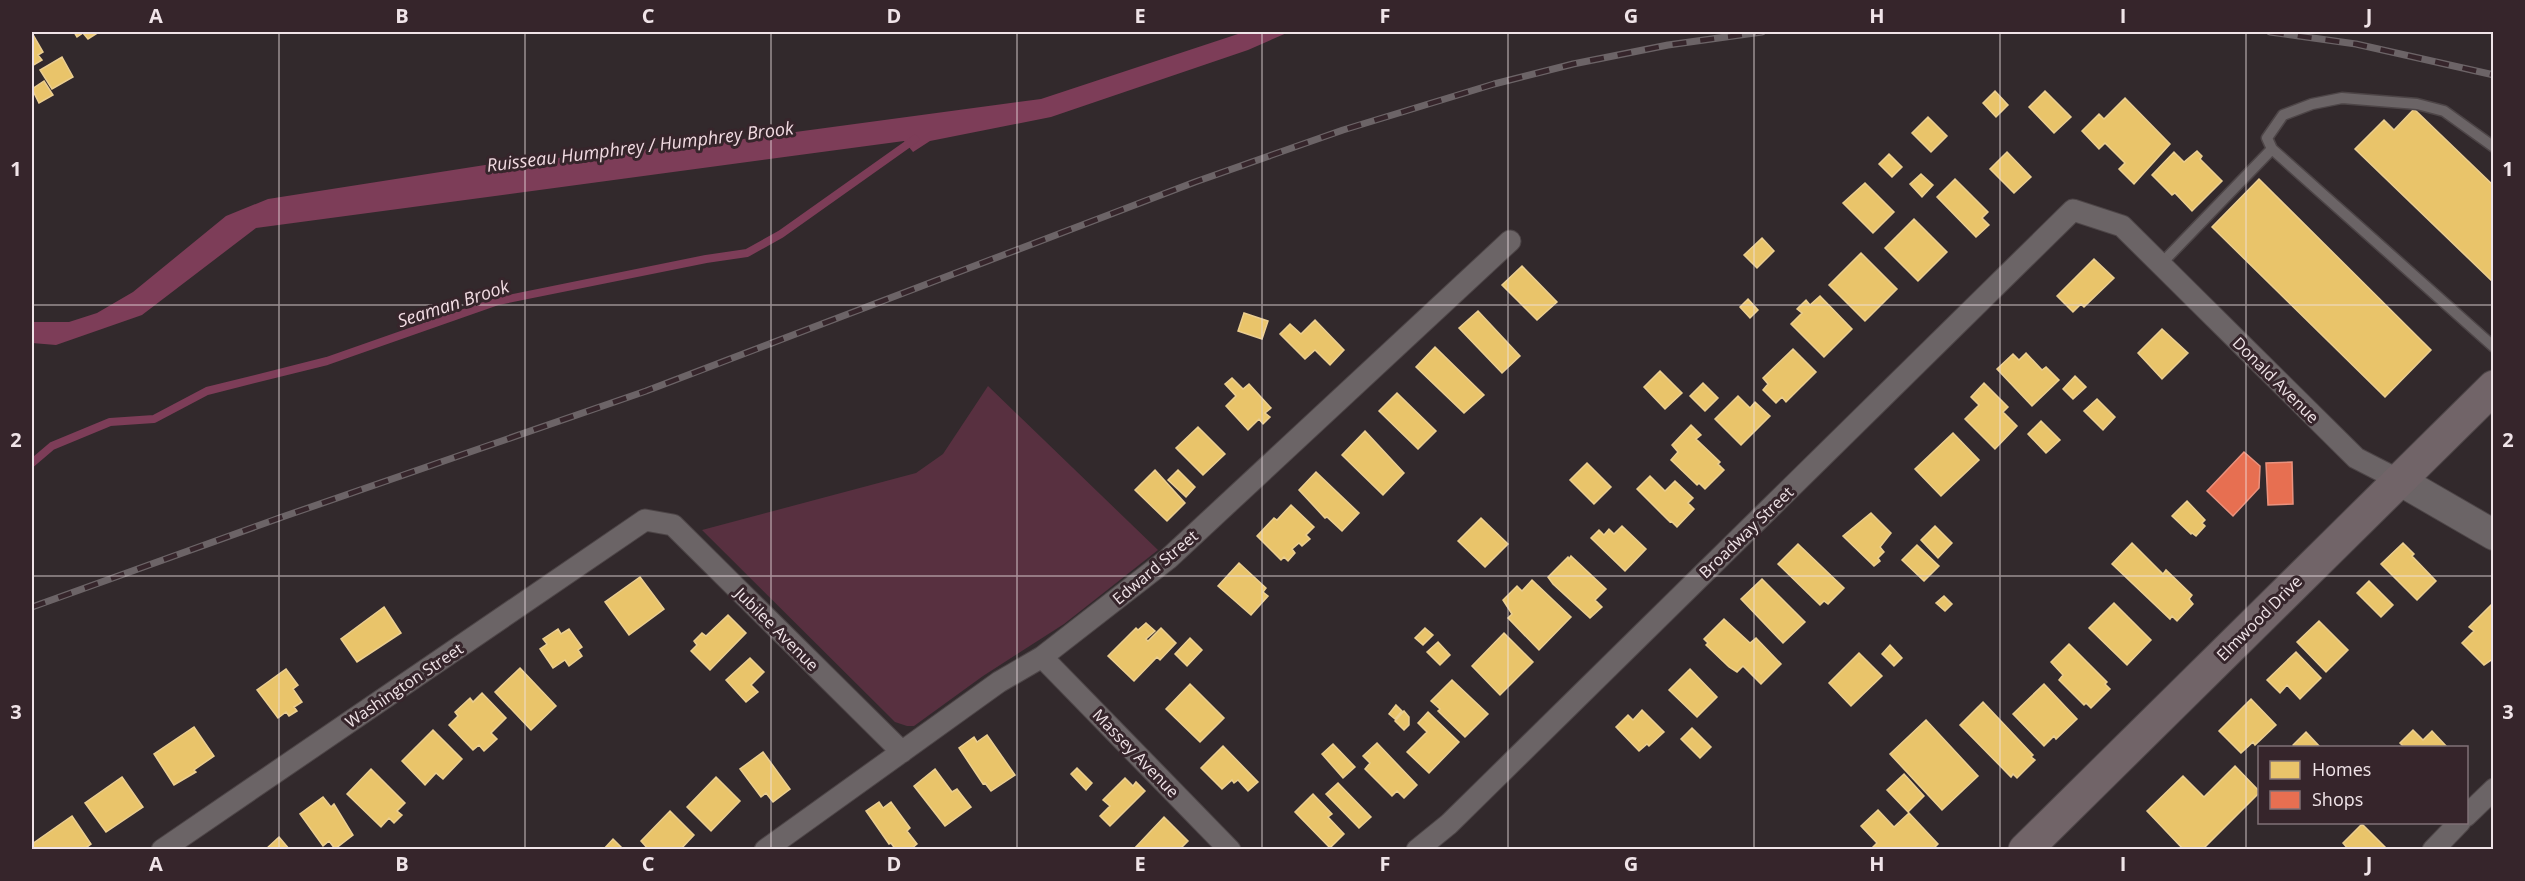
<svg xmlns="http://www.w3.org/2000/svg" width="2525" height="881" viewBox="0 0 2525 881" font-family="'Open Sans',sans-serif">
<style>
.green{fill:#583040}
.water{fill:#7d3d58}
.homes{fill:#e9c46a;stroke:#ebce90;stroke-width:1.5}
.shops{fill:#e76f51;stroke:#ea927e;stroke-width:1.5}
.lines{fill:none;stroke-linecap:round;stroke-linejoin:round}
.stream{stroke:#7d3d58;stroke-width:8}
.lane-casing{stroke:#4d4547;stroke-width:13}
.street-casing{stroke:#4d4547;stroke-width:23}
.secondary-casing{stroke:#4d4547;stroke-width:32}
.primary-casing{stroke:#4d4547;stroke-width:35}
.lane{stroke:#6b6466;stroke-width:10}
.street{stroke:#6b6466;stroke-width:21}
.secondary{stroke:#6b6466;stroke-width:30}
.primary{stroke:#716468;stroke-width:33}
.rail-casing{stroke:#6c6467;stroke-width:7}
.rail{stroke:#36252b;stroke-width:4.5;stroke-dasharray:14;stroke-linecap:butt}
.grid{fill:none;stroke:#f0e4e8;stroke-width:1.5;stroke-opacity:0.55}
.labels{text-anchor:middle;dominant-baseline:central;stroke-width:6;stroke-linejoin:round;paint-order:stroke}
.street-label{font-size:16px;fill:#f0e4e8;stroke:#36252b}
.water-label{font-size:18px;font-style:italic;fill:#f1dbe2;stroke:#36252b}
.neatline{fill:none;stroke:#f0e4e8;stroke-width:2}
.grid-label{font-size:20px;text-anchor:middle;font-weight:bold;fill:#f0e4e8}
</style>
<rect width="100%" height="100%" fill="#32292c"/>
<path class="green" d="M988,386L1158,550L1064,624L983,676L914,726H907L895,722L702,530L916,473L943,454Z"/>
<path class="water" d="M1244,32H1289L1248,50L1051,117L930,141L913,152L904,141L256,228L142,315L56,345L32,343V322H69L97,313L133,292L226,216L268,199L485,165L713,143L1041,99Z"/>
<path class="homes" d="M74,32H99L88,39L83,33L77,37Z
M32,33L43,52L38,55L42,60L32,66Z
M62,57L73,77L52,89L40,70Z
M44,81L53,95L39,103L32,89Z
M1995,91L2008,105L1996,117L1983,103Z
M2045,91L2071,117L2054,133L2029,107Z
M2125,98L2170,144L2134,184L2119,169L2125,163L2105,143L2099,149L2082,131L2099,114L2104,119Z
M2414,109L2494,186V283L2355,149L2384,120L2394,130Z
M1928,117L1947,136L1931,152L1912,133Z
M2197,151L2202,156L2200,159L2222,181L2192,211L2175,193L2172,195L2152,175L2174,152L2184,162Z
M2007,152L2031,177L2014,193L1990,169Z
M1889,154L1902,167L1892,177L1879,164Z
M1921,174L1933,185L1922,197L1910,184Z
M1955,179L1988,212L1982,218L1989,225L1976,237L1937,197Z
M2259,179L2431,350L2385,397L2212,227Z
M1865,183L1894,212L1873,233L1843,203Z
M1914,219L1947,252L1918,281L1885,248Z
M1762,238L1774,251L1757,268L1744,255Z
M1861,253L1897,289L1865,321L1829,285Z
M2094,259L2114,278L2084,307L2081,304L2073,312L2057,296Z
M1522,266L1557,302L1537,320L1502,285Z
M1820,296L1852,329L1824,357L1791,324L1802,313L1797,309L1806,300L1810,305Z
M1748,299L1758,310L1750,318L1740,307Z
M1478,311L1520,356L1502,373L1459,328Z
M1244,313L1268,321L1262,339L1238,331Z
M1315,320L1344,350L1330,365L1315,350L1305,359L1280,334L1290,324L1301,334Z
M2162,329L2188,353L2162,379L2138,353Z
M1435,347L1484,395L1464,413L1416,367Z
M1793,349L1816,372L1786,402L1782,397L1776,403L1763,390L1768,384L1763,378Z
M2026,353L2042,370L2046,367L2059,380L2032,406L1997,369L2013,354L2019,360Z
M1660,371L1682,393L1665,409L1644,387Z
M2075,376L2086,387L2073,399L2063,389Z
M1232,378L1243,389L1249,384L1271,408L1265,413L1270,417L1263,424L1259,419L1248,430L1226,406L1236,396L1225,384Z
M1703,383L1718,398L1705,411L1690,396Z
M1984,383L2008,407L2003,412L2017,426L1995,449L1965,419L1979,405L1971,397Z
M1397,393L1436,431L1418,449L1379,411Z
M1738,396L1750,408L1755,402L1770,416L1741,445L1715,419Z
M2097,399L2115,417L2103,430L2084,411Z
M2041,421L2060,440L2046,453L2028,434Z
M1691,425L1701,435L1696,439L1720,462L1718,464L1724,470L1705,489L1699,483L1697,485L1671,460L1678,452L1672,445Z
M1198,427L1225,454L1203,475L1176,448Z
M1365,431L1404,473L1383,495L1342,455Z
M1953,433L1979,460L1941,496L1915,469Z
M1587,463L1611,487L1594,504L1570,480Z
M1155,470L1185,503L1167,521L1135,490Z
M1178,470L1195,487L1186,497L1168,480Z
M1316,472L1359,513L1342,531L1327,517L1325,518L1299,490Z
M1650,476L1665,491L1675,481L1693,498L1688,503L1694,509L1677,527L1671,521L1670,522L1637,489Z
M2187,501L2205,520L2202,523L2205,526L2196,536L2192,533L2191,534L2172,516Z
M1291,505L1314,527L1306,535L1310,539L1302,546L1299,543L1292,549L1295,553L1288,561L1284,557L1281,560L1257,536L1274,518L1277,520Z
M1871,513L1891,533L1880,547L1884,552L1878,558L1880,561L1874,566L1843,536Z
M1481,518L1508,544L1485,567L1458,541Z
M1622,526L1646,549L1625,571L1591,538L1599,530L1604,535L1609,529L1614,534Z
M1935,526L1952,543L1938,558L1921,540Z
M2132,543L2163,574L2166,570L2192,595L2189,599L2193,604L2177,621L2172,616L2170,619L2112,564Z
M2403,543L2414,554L2412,556L2436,581L2417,600L2381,564Z
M1798,544L1844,588L1828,604L1824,601L1820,605L1778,564Z
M1917,545L1939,566L1924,581L1902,560Z
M1571,556L1606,589L1595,600L1602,607L1590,618L1553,584L1548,577L1568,557L1569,559Z
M1239,563L1266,588L1263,592L1268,596L1251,615L1218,586Z
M640,577L664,609L629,635L605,602Z
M1762,579L1805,622L1783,643L1741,599Z
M1532,580L1571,617L1539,650L1508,618L1512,614L1503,600L1517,586L1522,591Z
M2369,581L2393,605L2381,617L2357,593Z
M1944,596L1952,604L1945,611L1936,603Z
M2494,602V658L2484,665L2462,643L2474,631L2469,627Z
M2114,603L2151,640L2127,665L2089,628Z
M384,607L401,633L357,662L341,639Z
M728,615L746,633L710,670L691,651L697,645L694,641L702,633L706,636Z
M1724,619L1750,643L1756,638L1781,664L1761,684L1743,666L1737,672L1729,667L1706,645L1708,643L1704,639Z
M2319,621L2348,650L2326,672L2297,642Z
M1146,623L1155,631L1146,639L1148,641L1161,628L1176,643L1160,660L1157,657L1134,681L1108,656L1136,628L1138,630Z
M1425,628L1433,635L1423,645L1415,638Z
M558,629L561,634L569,629L582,647L578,650L582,656L569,666L565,660L553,668L540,649L547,644L543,639Z
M1504,633L1533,662L1500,695L1472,666Z
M1190,638L1202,650L1187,666L1175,654Z
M1438,642L1450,655L1440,665L1427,652Z
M2069,644L2107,682L2105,684L2110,689L2091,708L2086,703L2084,705L2059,680L2063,675L2051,662Z
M1890,645L1902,658L1894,666L1882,654Z
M2296,652L2321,678L2300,699L2287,685L2280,693L2267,680Z
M1859,653L1882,676L1851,706L1829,683Z
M750,658L764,672L751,685L758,692L746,702L726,680Z
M520,668L556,706L531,730L495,692Z
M286,669L298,685L293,689L302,702L294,707L297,711L289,716L286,712L278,718L257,690Z
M1690,669L1717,697L1697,717L1669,690Z
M1452,680L1488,714L1465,737L1438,711L1440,709L1431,701Z
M1190,684L1224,718L1200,742L1166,709Z
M2044,684L2077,719L2056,739L2054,736L2044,746L2013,714Z
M482,693L506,718L491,733L497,739L484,751L479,745L473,750L449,725L458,716L455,712L470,698L473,702Z
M2251,699L2276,725L2255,745L2253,742L2241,753L2219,731Z
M1983,702L2033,755L2031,757L2035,760L2017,778L2013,774L2011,777L1960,725Z
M1396,705L1402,711L1395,719L1389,714Z
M1642,710L1664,732L1649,746L1647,744L1639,751L1616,727L1628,715L1633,720Z
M1404,711L1409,717V725L1404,730L1395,721Z
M1428,712L1459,742L1429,773L1407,752L1427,732L1418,723Z
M1926,720L1978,776L1942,810L1890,754Z
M194,727L214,756L194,770L196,772L174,785L154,754Z
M1692,728L1711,747L1700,758L1681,739Z
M433,730L462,759L443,779L436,773L425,785L402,761Z
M2413,730L2423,740L2432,731L2448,748H2405L2400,743Z
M2306,732L2321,748H2295L2293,745Z
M987,735L1015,775L991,791L985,783L983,784L959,748L974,737L977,742Z
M1377,743L1417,785L1404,798L1397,791L1392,796L1365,769L1370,763L1363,756Z
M1333,744L1355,767L1343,778L1322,754Z
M1223,746L1258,782L1248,791L1238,780L1234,783L1232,780L1222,789L1201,768Z
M763,752L790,789L773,802L766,793L761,797L740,769Z
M2235,766L2260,792L2202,850H2184L2147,811L2183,776L2204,797Z
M1077,768L1092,783L1086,790L1071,774Z
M371,769L405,803L397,811L402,815L394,823L389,818L381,827L347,794Z
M935,769L952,792L957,789L971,807L945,826L914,786Z
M1904,774L1924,796L1908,812L1887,790Z
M122,777L143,807L106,832L85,803Z
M716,777L740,801L711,831L687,807Z
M1125,778L1133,786L1136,782L1145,791L1110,826L1100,816L1110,806L1103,800Z
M1338,783L1371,817L1359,828L1326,794Z
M1313,794L1332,814L1328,817L1344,834L1330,848L1295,812Z
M323,797L331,807L334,804L353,835L335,849L329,841L323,846L300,814Z
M879,802L883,808L891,802L910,828L907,831L917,844L910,850H896L891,843L889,844L866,811Z
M1878,810L1894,827L1909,813L1938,844L1932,850H1870L1877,843L1861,826Z
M670,811L694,835L680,850H649L641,841Z
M72,816L91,844L83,850H34L32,844Z
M1164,817L1188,841L1179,850H1133Z
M2362,824L2388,850H2349L2343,843Z
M279,837L290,850H265Z
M613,839L624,850H603Z"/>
<path class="shops" d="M2244,452L2260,466L2259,488L2233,516L2207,491Z
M2292,462L2293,504L2268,505L2266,463Z"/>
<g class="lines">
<path class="stream" d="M32,463L52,446L110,422L154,419L207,391L327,361L498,301L706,259L747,253L781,234L915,139"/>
<g class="lane-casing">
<path id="lane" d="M2494,147L2444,111L2417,104L2342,98L2312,104L2283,115L2267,138L2272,149L2494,347
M2160,265L2272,149"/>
</g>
<g class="street-casing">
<path id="street" d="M1042,657L1230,850
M2466,816L2494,789
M162,850L645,520L673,525L902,752
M765,850L999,682L1042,657L1168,559L1510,241
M1417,850L1449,824L2073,210L2122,226L2356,458L2399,480
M2433,850L2460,822"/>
</g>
<g class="secondary-casing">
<path id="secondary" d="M2399,480L2494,535"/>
</g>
<g class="primary-casing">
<path id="primary" d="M2025,850L2494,387"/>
</g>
<use href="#lane" class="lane"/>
<use href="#street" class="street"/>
<use href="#secondary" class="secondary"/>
<use href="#primary" class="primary"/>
<g class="rail-casing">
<path id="rail" d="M2270,32L2356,44L2494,75
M32,607L285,516L646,391L1195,182L1343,130L1494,84L1573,64L1668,45L1762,32"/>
</g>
<use href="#rail" class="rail"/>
</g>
<path class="grid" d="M279,32V850M525,32V850M771,32V850M1017,32V850M1262,32V850M1508,32V850M1754,32V850M2000,32V850M2246,32V850M32,305H2494M32,576H2494"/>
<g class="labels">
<g class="street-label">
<text transform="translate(2276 380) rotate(45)">Donald Avenue</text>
<text transform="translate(1746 532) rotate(-44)">Broadway Street</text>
<text transform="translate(1155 567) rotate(-40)">Edward Street</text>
<text transform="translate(2259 618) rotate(-45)">Elmwood Drive</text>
<text transform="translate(777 629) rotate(45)">Jubilee Avenue</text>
<text transform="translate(404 685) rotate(-34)">Washington Street</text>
<text transform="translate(1136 753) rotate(46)">Massey Avenue</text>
</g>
<g class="water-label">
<text transform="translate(640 146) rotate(-7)">Ruisseau Humphrey / Humphrey Brook</text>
<text transform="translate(453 303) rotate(-18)">Seaman Brook</text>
</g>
</g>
<rect width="2525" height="881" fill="none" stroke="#36252b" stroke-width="66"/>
<rect x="2258" y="746" width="210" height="78" fill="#36252b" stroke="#807177" stroke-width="1.5"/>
<rect x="2270" y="761" width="30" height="18" fill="#e9c46a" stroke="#807177" stroke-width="1.5"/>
<text x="2312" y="776" font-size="18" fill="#f0e4e8">Homes</text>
<rect x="2270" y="791" width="30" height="18" fill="#e76f51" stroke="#807177" stroke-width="1.5"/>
<text x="2312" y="806" font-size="18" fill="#f0e4e8">Shops</text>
<rect x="33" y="33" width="2459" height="815" class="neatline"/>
<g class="grid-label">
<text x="156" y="23">A</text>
<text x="402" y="23">B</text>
<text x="648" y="23">C</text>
<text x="894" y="23">D</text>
<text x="1140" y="23">E</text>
<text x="1385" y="23">F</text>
<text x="1631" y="23">G</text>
<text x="1877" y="23">H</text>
<text x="2123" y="23">I</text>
<text x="2369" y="23">J</text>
<text x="16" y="176">1</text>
<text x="2508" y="176">1</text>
<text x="16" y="447">2</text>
<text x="2508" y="447">2</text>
<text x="16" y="719">3</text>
<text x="2508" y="719">3</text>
<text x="156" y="871">A</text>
<text x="402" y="871">B</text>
<text x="648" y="871">C</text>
<text x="894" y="871">D</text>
<text x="1140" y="871">E</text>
<text x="1385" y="871">F</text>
<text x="1631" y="871">G</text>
<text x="1877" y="871">H</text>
<text x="2123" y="871">I</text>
<text x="2369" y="871">J</text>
</g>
</svg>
